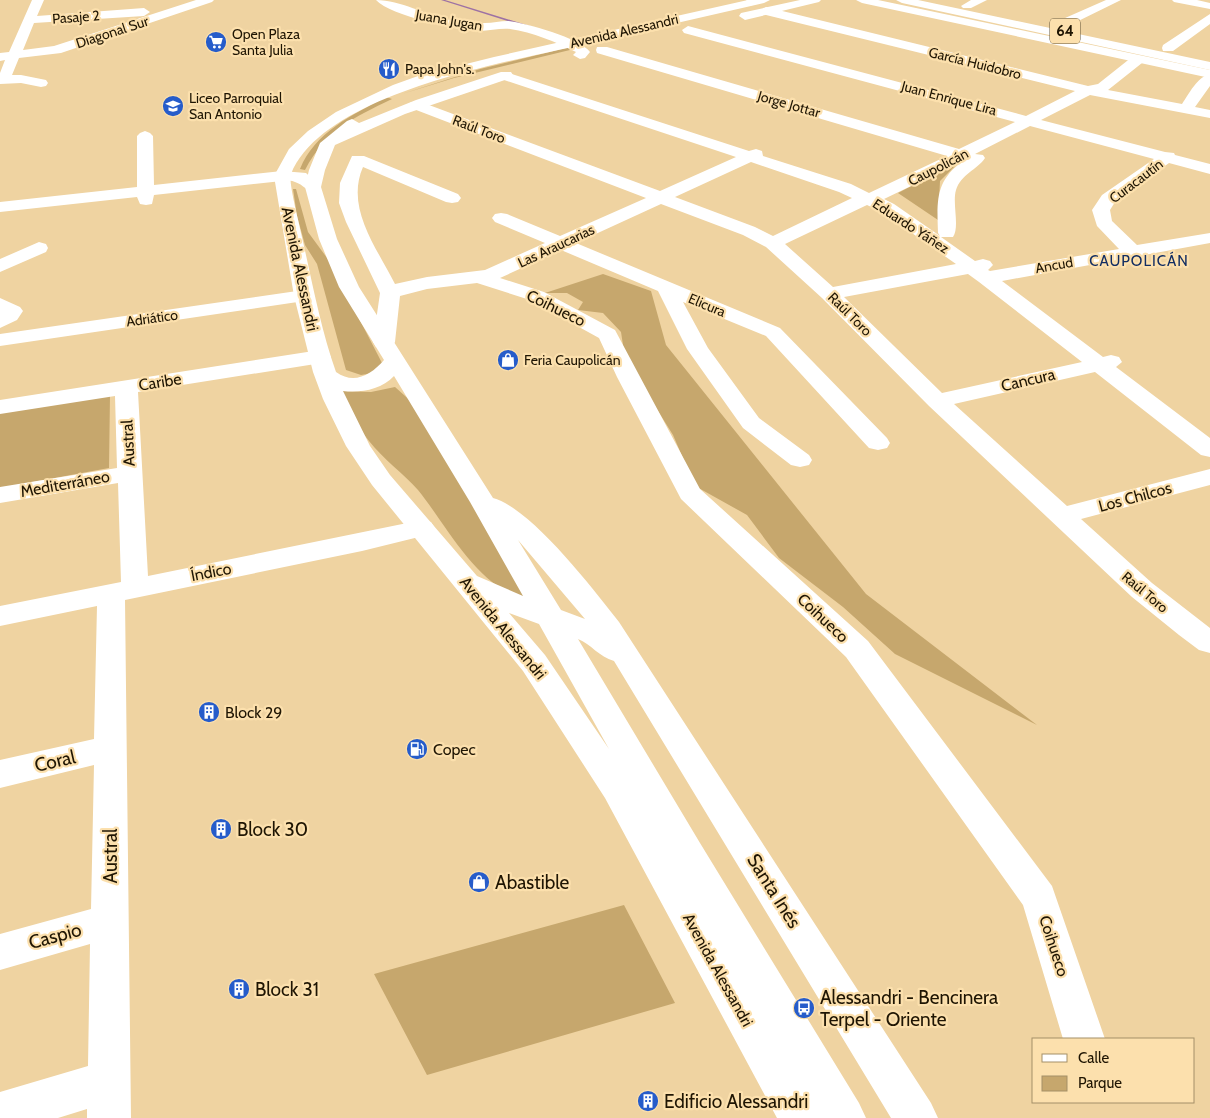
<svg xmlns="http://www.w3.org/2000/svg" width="1210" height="1118" viewBox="0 0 1210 1118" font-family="Cabin,sans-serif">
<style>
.green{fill:#c6a76d}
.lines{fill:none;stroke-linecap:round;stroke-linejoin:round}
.stream{fill:#9d71a4;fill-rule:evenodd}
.minor{fill:#fff;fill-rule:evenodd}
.major{fill:#fff;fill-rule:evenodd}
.highway{fill:#fff;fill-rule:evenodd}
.labels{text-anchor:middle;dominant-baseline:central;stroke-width:4.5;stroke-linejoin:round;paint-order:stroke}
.far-street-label{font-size:14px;fill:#1f1503;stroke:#fce0ad}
.far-poi-label{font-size:14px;fill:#1f1503;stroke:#fce0ad;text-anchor:start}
.shield{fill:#fce0ad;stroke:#615236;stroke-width:1}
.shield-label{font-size:15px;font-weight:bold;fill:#1f1503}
.far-neighbourhood-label{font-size:15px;letter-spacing:1px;fill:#122d62;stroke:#fce0ad}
.street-label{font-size:16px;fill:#1f1503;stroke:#fce0ad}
.poi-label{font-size:16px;fill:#1f1503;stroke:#fce0ad;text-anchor:start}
.near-street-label{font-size:19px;fill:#1f1503;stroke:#fce0ad}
.near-poi-label{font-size:19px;fill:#1f1503;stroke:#fce0ad;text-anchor:start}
</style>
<rect width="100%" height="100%" fill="#efd3a1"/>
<path class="green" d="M570,47L574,49L454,78L402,94L480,69Z
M386,97L392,99C353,118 326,130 305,170L300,169C315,132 352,115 386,97Z
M961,160L940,181L938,220L898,193Z
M293,189H296L308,232L330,262L382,363L379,372L361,375L346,370L317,264L305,245L297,216Z
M603,274L651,291L666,345L866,594L1037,725L895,654L843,607L779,558L747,515L695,486L673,435L625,358L621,332L603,313L578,310L583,302L567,293H545Z
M395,387L414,404L530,598C481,595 446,524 418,490C403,473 383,459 369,441C357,426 350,408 341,391L371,392Z
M110,395L109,468L0,488V413Z
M624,905L675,1003L427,1075L374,974Z"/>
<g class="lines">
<path class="stream" d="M441,0H445L533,27L530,28Z"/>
<path class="minor" d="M32,0H44L37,16L144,8L150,12L144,16L34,23L23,50L54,46L196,0H214L212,2L61,53L19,58L12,75H21L46,80L48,83L46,86L41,87L21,83L0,84V73L5,60L0,61V53L9,52Z
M376,0C401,0 425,15 450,20C462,22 474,24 485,23C493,23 500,21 508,21C526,23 580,38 590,52L585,58L580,59L573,55L576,52C555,42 533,32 510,29C500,28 490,31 479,31C457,30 391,16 376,0Z
M971,0H987L971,8H963L961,6Z
M1106,0H1121L1064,28H1056L1054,25L1056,22Z
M1172,0H1197L1210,3V9L1174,2Z
M766,7L1088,86L1098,84L1132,57L1137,56L1144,60L1142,63L1108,90L1182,104C1189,94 1197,77 1210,74V86L1195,107L1210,110V118L1090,95L1041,120L1165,152L1174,153L1175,155L1210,164V174L1169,163L1115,202L1110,210L1112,221L1137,245L1210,233V243L1002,281L1103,357L1111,355L1119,357L1122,362L1116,367L1210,438V457L1201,455L1095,372L954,404L1067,506L1210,469V485L1081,519L1152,583L1210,628V653L1199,650L1179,635L1132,597L929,406L822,298L766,247L743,235L661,204L576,243L780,328L887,438L890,443L887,448L878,450L869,448L766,336L683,302L708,348L759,418L809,455L812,460L809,465L800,467L791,465L743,428L687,349L658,291L561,250L500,278L544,292L615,330L700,489L868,641L1052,886L1105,1039H1063L1023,905L846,657L681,499L617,377L599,338L530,300L477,283L427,289L400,296L395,342L392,347L384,348L376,347L373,342L380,293L346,222L339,203L340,183L352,156H364L458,194L461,198L458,202L452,203L446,202L363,167C345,208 377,248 395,284L427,277L485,270L545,243L495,222L492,218L495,214L501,213L507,214L560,236L646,198L411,108L409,105L411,102H421L660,191L736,157L501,79L499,76L506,72L749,151L756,149L762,151L763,156L851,184L869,193L947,156L597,53L596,50L597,47H607L959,149L1015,122L684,33L682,30L688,26L1026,116L1075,91L762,14L760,11ZM1030,126L1154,159L1102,195L1092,210L1097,226L1119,249L990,271L988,270L993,265L990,261L983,259L975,261L941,237H953C960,227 952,203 956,190C961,174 977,170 985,158L983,155L975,154ZM963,161C935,181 937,201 938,233L940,236L894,204L884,199ZM751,162L839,192L852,198L773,236L755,227L675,197ZM867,205L882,212L956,264L833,287L785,244ZM968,274L979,282L1082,362L942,393L844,297Z
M1210,14V24L1173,51H1163L1162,48L1163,45Z
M145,131L150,133L153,136L154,185L282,171L306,173L321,187L319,191C307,194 305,185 295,182C292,180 286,181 282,181L154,195L152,204L146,205L140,204L137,197L0,212V202L137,187V136L140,133Z
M39,242L46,244L48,248L46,252L0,272V259Z
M304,290L311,292L314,296L311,300L0,346V334Z
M0,298L20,307L23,311L17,320L0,328Z
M320,350L328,352L331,357L328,362L138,392L148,576L422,520L431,522L435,528L431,534L362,551L125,600L131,1118H87V1109L58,1118H0V1092L88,1066L90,944L0,970V934L91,909L94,765L0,788V760L94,739L97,606L0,626V606L121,582L118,483L0,503V487L117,468L115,396L0,414V400Z"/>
<path class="major" d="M748,0H770L764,3C700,18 636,32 572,47C497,64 323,95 291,174C288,182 299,222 301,233C312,280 320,327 336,372C354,385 371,375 384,360L339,287L319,239L305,187L309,170L320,143L347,121L352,119L359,123L416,100L501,72H511L513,75L511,78L405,114L335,145L325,170L321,187L337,239L359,287L493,498C531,508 594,590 619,622L931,1103L938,1118H891L614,661C599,657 591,644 578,639L700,843L859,1103L866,1118H777L605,798L523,671L372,485L346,446L323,399L313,372L294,296L274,176L289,149L308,131L336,112L393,85L418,76L494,57ZM394,376L470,502L523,596L477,576L390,475L370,446L343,391C360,393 381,390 394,376ZM518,540L585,619L561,610ZM509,613L539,624L609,749L545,655Z
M800,0H821L819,2L745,20L739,16L741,13Z
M856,0H878L1210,70V78L862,3Z"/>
<path class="highway" d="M766,0L764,2L749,6L743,3L747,0Z
M896,0H918L1210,62V70L902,3Z"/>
</g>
<defs>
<g id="supermarket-disc" transform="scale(1.125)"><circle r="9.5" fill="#265cca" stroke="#fce0ad"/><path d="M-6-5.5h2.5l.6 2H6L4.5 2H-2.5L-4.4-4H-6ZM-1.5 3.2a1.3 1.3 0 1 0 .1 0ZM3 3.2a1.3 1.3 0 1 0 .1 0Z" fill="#fff"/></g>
<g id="restaurant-disc" transform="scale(1.125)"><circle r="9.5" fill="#265cca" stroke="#fce0ad"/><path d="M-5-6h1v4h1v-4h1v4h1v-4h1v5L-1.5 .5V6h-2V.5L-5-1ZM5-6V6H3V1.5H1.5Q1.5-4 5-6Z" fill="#fff"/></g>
<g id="school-disc" transform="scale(1.125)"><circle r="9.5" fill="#265cca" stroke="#fce0ad"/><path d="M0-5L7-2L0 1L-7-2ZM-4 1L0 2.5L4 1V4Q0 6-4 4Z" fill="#fff"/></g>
<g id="shop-disc" transform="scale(1.125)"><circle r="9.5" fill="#265cca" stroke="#fce0ad"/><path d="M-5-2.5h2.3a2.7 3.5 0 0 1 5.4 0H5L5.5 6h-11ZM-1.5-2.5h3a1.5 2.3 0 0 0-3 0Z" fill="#fff"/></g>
<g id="building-disc" transform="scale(1.125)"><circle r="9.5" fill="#265cca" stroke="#fce0ad"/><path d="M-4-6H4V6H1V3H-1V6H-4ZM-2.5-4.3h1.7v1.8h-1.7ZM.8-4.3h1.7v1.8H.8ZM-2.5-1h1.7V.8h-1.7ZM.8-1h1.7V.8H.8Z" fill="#fff"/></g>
<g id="fuel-disc" transform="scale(1.125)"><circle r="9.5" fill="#265cca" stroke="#fce0ad"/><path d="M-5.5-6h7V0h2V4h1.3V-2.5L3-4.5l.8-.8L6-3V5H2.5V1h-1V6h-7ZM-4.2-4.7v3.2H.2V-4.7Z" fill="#fff"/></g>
<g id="bus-disc" transform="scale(1.125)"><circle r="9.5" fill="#265cca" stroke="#fce0ad"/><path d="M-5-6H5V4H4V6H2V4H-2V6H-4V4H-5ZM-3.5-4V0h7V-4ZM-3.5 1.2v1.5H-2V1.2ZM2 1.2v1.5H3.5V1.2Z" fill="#fff"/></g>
</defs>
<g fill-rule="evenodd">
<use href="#supermarket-disc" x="216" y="42"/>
<use href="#restaurant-disc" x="389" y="69"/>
<use href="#school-disc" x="173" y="106"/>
<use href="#shop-disc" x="508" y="360"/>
<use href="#building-disc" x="209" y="712"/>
<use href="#fuel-disc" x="417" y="749"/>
<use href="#building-disc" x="221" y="829"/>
<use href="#shop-disc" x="479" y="882"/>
<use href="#building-disc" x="239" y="989"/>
<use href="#bus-disc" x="804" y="1008"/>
<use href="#building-disc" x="648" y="1101"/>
</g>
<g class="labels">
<g class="far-street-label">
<text transform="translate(76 17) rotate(-4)">Pasaje 2</text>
<text transform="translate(449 20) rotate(10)">Juana Jugan</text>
<text transform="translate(624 31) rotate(-13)">Avenida Alessandri</text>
<text transform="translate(112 32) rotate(-18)">Diagonal Sur</text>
<text transform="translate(975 63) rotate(14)">García Huidobro</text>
<text transform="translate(949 98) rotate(15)">Juan Enrique Lira</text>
<text transform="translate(789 104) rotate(16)">Jorge Jottar</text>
<text transform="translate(479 129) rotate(21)">Raúl Toro</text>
<text transform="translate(938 167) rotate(-27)">Caupolicán</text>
<text transform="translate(1136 181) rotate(-37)">Curacautín</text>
<text transform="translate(911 226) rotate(33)">Eduardo Yáñez</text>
<text transform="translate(556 246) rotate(-25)">Las Araucarias</text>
<text transform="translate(1054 265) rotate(-10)">Ancud</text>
<text transform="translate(707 305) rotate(23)">Elicura</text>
<text transform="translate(850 314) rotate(45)">Raúl Toro</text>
<text transform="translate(152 318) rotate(-8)">Adriático</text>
<text transform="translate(1145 592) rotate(40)">Raúl Toro</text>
</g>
<g class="far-poi-label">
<text x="232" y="34">Open Plaza<tspan x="232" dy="16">Santa Julia</tspan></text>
<text x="405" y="69">Papa John's.</text>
<text x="189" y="98">Liceo Parroquial<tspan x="189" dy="16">San Antonio</tspan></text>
<text x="524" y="360">Feria Caupolicán</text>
</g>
<rect class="shield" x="1050" y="18.5" width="30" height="25" rx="4"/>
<g class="shield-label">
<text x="1065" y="31">64</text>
</g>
<g class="far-neighbourhood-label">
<text x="1139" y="261">CAUPOLICÁN</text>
</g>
<g class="street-label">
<text transform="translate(300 269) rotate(78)">Avenida Alessandri</text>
<text transform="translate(556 308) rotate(26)">Coihueco</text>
<text transform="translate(1028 380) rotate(-13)">Cancura</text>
<text transform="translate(160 382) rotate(-9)">Caribe</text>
<text transform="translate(128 443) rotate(-93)">Austral</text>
<text transform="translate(65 484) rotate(-10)">Mediterráneo</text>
<text transform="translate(1135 497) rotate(-15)">Los Chilcos</text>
<text transform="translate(211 572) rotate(-11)">Índico</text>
<text transform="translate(823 618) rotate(43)">Coihueco</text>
<text transform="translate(503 628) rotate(51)">Avenida Alessandri</text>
<text transform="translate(1054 946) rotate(72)">Coihueco</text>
<text transform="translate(718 970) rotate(61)">Avenida Alessandri</text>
</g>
<g class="poi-label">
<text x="225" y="712">Block 29</text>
<text x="433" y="749">Copec</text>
</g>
<g class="near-street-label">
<text transform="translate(55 761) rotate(-13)">Coral</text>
<text transform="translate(110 856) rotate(-90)">Austral</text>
<text transform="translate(774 891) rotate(58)">Santa Inés</text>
<text transform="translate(55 936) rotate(-15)">Caspio</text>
</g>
<g class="near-poi-label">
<text x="237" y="829">Block 30</text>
<text x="495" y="882">Abastible</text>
<text x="255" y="989">Block 31</text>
<text x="820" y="997">Alessandri - Bencinera<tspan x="820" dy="22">Terpel - Oriente</tspan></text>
<text x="664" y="1101">Edificio Alessandri</text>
</g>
</g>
<rect x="1032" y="1038" width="162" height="65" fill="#fce0ad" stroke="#a48f69"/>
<rect x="1042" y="1054" width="25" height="8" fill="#ffffff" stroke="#a48f69"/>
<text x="1078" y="1063" font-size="15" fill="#1f1503">Calle</text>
<rect x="1042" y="1076" width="25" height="15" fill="#c6a76d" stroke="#a48f69"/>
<text x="1078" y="1088" font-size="15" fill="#1f1503">Parque</text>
</svg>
